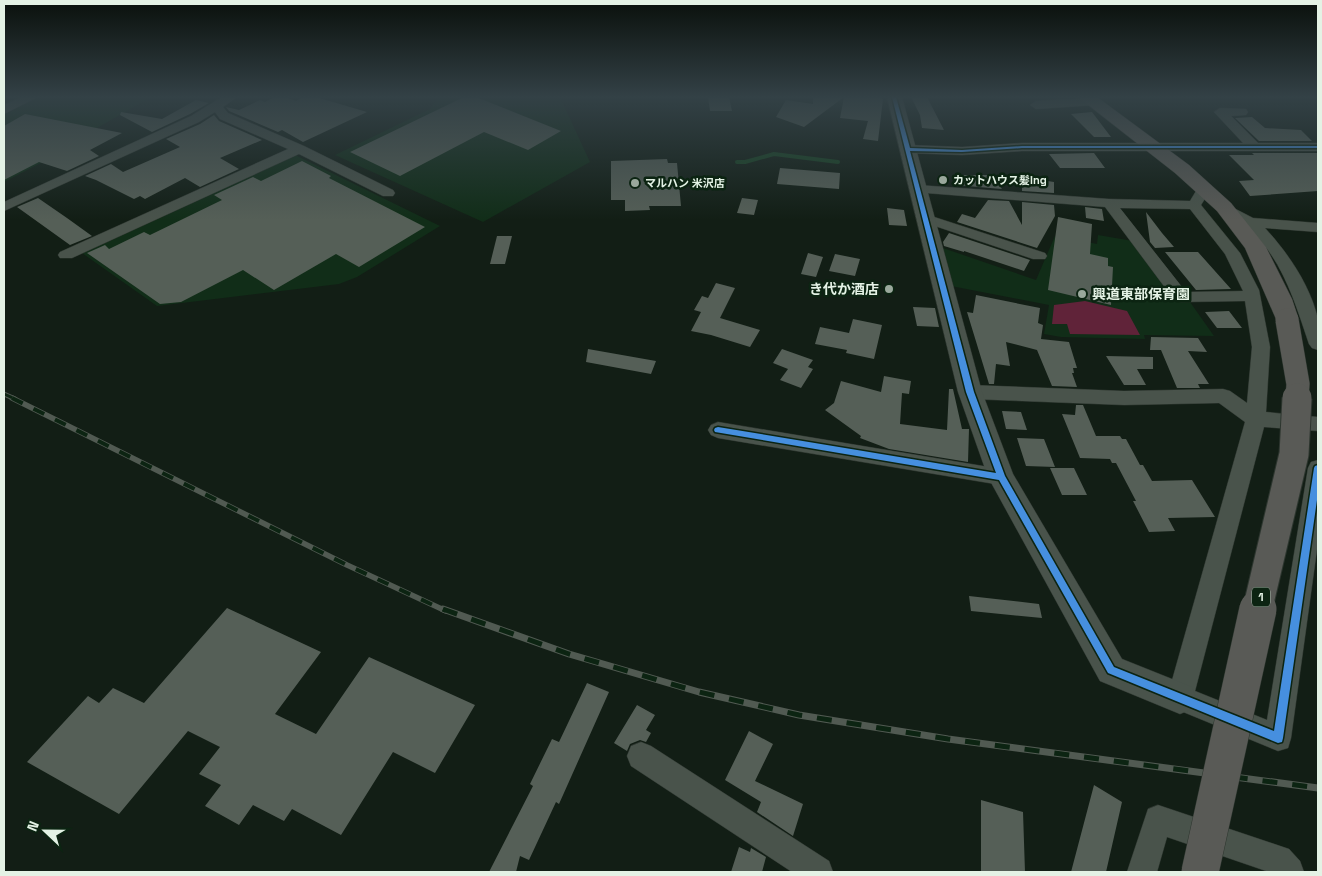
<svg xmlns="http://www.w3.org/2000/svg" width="1322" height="876" viewBox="0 0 1322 876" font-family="'Space Grotesk','Noto Sans JP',sans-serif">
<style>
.built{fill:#112d18}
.green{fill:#602339}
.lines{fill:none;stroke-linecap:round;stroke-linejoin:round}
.stream{stroke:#194424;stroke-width:4}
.building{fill:#555f57}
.minor-casing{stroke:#2d362f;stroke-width:1}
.tertiary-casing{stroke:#2d362f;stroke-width:1}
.primary-casing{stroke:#2d362f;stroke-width:1}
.minor{fill:#49534b;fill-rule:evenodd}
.tertiary{fill:#49534b;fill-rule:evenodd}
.primary{fill:#595a56;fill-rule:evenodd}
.rail-far2-casing{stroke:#515a52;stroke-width:5}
.rail-far1-casing{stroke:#515a52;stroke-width:5.5}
.rail-casing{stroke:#515a52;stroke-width:7}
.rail-far2{stroke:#0c2412;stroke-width:3;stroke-dasharray:9;stroke-linecap:butt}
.rail-far1{stroke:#0c2412;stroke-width:4;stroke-dasharray:12;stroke-linecap:butt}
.rail{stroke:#0c2412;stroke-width:5;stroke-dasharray:15;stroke-linecap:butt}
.primary-bridge-far2-casing{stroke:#2d362f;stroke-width:24;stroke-linecap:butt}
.primary-bridge-far1-casing{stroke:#2d362f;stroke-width:31;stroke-linecap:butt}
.primary-bridge-casing{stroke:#2d362f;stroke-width:38;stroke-linecap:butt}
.primary-bridge-far2{stroke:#595a56;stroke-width:23}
.primary-bridge-far1{stroke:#595a56;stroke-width:29}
.primary-bridge{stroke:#595a56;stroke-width:37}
.cycleway-casing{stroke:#0c2412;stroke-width:3}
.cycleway{fill:#468fdf;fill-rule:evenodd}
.poi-dot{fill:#9aa89c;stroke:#0c2412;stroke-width:2}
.labels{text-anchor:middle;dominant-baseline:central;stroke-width:5;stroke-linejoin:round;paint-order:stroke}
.far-poi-label{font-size:11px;font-weight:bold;fill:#e4f2e5;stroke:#0c2412;text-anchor:start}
.shield{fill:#0c2412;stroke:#a3b4a6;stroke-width:1}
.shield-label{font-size:12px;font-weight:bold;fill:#e4f2e5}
.poi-label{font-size:14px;font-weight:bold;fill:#e4f2e5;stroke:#0c2412;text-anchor:end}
</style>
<rect width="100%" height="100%" fill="#121e15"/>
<path class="built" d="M39,97H151L83,136L89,138L4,182V115Z
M439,97H560L590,162L483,222L335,155L430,109Z
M293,154L440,226L357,277L339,284L157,306L82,253Z
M1098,235L1133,241L1177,302H1190L1214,336L1144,335L1145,339L1061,337L1044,334L1049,305L951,286L940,247L1036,280L1055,236L1097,244Z"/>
<path class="green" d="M1085,301L1127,311L1140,335L1070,334L1067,324H1052L1054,305Z"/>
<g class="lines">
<path class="stream" d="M737,162H745L774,154L838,162"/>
</g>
<path class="building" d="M274,97H285L296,101L303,97H316L367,112L303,142L282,130L278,132L229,111L226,107L239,110L260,100L265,102Z
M464,97H476L561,131L528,150L484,132L400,176L350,152Z
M708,97H729L732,111H710Z
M813,97H844L804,127L776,117L786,100L813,104Z
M844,97H879L883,99L878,141L863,139L868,121L840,118Z
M911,97H927L944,130L922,128L920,115Z
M196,100L209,103L190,114L152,132L120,115L121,112L162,119Z
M1092,112L1111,137H1094L1071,114Z
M25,114L122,133L90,150L99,156L67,171L39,162L4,180V126Z
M214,115L219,121L262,140L220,158L239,169L200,187L185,178L145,199L140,196L134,199L96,180L85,176L111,164L123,172L180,147L166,139L200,124Z
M1252,117L1265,128L1301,130L1312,141H1259L1235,118Z
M1094,153L1105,168H1060L1049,154Z
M1252,153H1318V191L1250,196L1239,181L1254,180L1229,155H1254Z
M667,159L668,163H677L681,206H649L650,210L625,211V200H611V161Z
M302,161L331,176L329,178L425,227L359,267L336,254L274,290L243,270L181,302L160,304L87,253L105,245L109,249L144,232L150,235L222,200L214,195L253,177L261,181Z
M780,168L840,173L839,189L777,184Z
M956,175H994L1002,189L955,185Z
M1022,177L1054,182V193L1022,191Z
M38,198L67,218L92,236L70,245L17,207Z
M742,198L758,200L754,215L737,213Z
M988,200L1009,201L1022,225V202L1054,205L1055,216L1037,248L957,222L962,214L975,218Z
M1085,207L1102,209L1104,221L1086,218Z
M887,208L904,210L907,226L889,225Z
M1146,212L1162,233L1174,247L1155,248L1150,242Z
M1058,217L1092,224L1090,254L1108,258V266L1113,267L1111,305L1048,290Z
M949,233L1030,260L1024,271L964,251V252L944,246L943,242Z
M497,236H512L505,264H490Z
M1165,252H1198L1231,289L1196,290Z
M808,253L823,257L816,277L801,274Z
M835,254L860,259L855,276L829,271Z
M716,283L735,288L720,318L760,330L750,347L711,335L691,331L701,312L694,310L702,296L708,298Z
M976,295L1040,308L1038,323L1043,325L1041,339L1069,342L1077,368H1073L1074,373H1072L1077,387L1052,386L1037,350L1006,342L1010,366L996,364L994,384H989L967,312L973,313Z
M913,307L935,308L939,327L917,326Z
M1229,311L1242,328H1217L1205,312Z
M853,319L882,325L874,359L846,353L847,350L815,344L820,327L849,333Z
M1151,337L1198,338L1207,352L1188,351L1209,384H1198L1200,388H1177L1161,350H1150Z
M588,349L656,361L651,374L586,362Z
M782,349L813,360L808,367L813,369L801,388L780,380L788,369L773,363Z
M1106,356L1153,357V369H1137L1146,385H1124Z
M884,376L911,381L909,394L902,393L900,424L947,430L949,389H953L962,429H969L968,462L889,449L860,438L861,436L825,410L834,403L841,381L881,392Z
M1076,405H1083L1096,436H1120L1122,439H1126L1140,465H1143L1152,481L1192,480L1215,517L1168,518L1175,531L1149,532L1133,501H1136L1116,463H1112L1110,459L1080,458L1062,414L1075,415Z
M1002,411L1021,412L1027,430L1006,429Z
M1017,438L1044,439L1055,467L1026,466Z
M1050,468H1074L1087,495H1062Z
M969,596L1039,604L1042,618L971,611Z
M227,608L321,652L275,714L316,734L369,657L475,705L435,773L393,752L341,835L292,809L284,821L253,805L239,825L205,806L221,785L199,774L220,747L188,731L119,814L27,762L88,696L99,703L113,688L144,703Z
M587,683L609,692L559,804L556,802L529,860L520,856L516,872H489L533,786L530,784L552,739L559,742Z
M637,705L655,715L646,730L651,733L646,742L640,740L630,744L627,751L614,743Z
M749,731L773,744L755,781L803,804L793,836L757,812L761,802L725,780Z
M1094,785L1122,802L1106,872H1071Z
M981,800L1023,812L1025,872H981Z
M739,847L750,852L751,848L766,857L762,872H731Z"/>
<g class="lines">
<g class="minor-casing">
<path id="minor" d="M22,97H38L4,114V105Z
M222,97H237L223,107L228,113L304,146L393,190L395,193L393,196H383L299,154L72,258H60L58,255L60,252L288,149L220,119L215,112L199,122L4,211V202L191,116Z
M1092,98L1096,99L1098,102L1096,105L1036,109L1030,105L1036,101Z
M1220,108L1246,109L1248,112L1246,115L1231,116L1258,143H1318V151H1022L962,155L908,153L901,149L908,145L962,147L1022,143H1243L1214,112Z
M918,185L1109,199L1190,201L1199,186H1209L1211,189L1201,205L1240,253L1259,290L1270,347L1266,412L1318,417V431L1264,427L1195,691L1267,720L1308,468L1311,462L1318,460V542L1291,738L1288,748L1278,751L1171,707L1167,698L1245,422L1219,403L1124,405L970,399L963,397L961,392L963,387L970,385L1124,391L1223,389L1230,391L1247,403L1252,347L1245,301L1181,302L1175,301L1105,207L913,192L911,189L913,186ZM1120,208L1190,209L1225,254L1243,291L1186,292Z
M1224,203L1253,218L1318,223V232L1265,228C1288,253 1310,285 1318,319C1320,328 1318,340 1318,350L1312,348L1309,344C1296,306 1284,263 1254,234C1245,225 1222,214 1217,207L1219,204Z
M925,214L1045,253L1047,256L1045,259H1033L920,221L918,218L920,215Z
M718,422L1001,469L1008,471L1011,477L1008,483L1001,485L718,438L711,435L708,430L711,425Z
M641,742L651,746L829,861L833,872H792L631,766L627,756L631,746Z
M1158,805L1289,849L1300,861L1304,872H1269L1167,837L1157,872H1127L1148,809Z"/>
</g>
<g class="tertiary-casing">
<path id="tertiary" d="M887,97H902L982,392L1013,474L1122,659L1192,687L1196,698L1192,709L1180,714L1100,681L988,477L958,392Z"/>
</g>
<g class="primary-casing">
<path id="primary" d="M1078,97H1097L1189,165L1231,203L1266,247L1292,299L1299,320L1295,326L1287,328L1279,326L1245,248L1217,211L1175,173Z"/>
</g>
<use href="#minor" class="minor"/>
<use href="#tertiary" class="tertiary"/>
<use href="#primary" class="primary"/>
<g class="rail-far2-casing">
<path id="rail-far2" d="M4,394L15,399"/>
</g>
<g class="rail-far1-casing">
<path id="rail-far1" d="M12,398L347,565L446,611"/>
</g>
<g class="rail-casing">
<path id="rail" d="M443,609L569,654L699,692L799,715L948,739L1318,788"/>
</g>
<use href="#rail-far2" class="rail-far2"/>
<use href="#rail-far1" class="rail-far1"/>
<use href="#rail" class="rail"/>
<g class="primary-bridge-far2-casing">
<path id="primary-bridge-far2" d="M1287,320L1298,384L1297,399"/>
</g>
<g class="primary-bridge-far1-casing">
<path id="primary-bridge-far1" d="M1257,611L1294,454L1297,398"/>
</g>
<g class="primary-bridge-casing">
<path id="primary-bridge" d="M1200,872L1258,609"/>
</g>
<use href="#primary-bridge-far2" class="primary-bridge-far2"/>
<use href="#primary-bridge-far1" class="primary-bridge-far1"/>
<use href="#primary-bridge" class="primary-bridge"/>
<g class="cycleway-casing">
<path id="cycleway" d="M892,97H896L910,148L962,150L1022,146H1318V148H1022L962,152L910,151L974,392L1005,476L1114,667L1274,731L1314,468L1315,466L1318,465V493L1283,738L1282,742L1278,743L1108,673L999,480L715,432L714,430L715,428L718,427L996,473L966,392Z"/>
</g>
<use href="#cycleway" class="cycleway"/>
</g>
<linearGradient id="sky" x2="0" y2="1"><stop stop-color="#0a100c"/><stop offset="0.44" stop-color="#334146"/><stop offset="1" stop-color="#334146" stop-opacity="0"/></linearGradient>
<rect width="1322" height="220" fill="url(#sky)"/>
<g class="poi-dot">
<circle cx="943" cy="180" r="5"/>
<circle cx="635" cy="183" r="5"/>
<circle cx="889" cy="289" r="5"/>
<circle cx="1082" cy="294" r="5"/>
</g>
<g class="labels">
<g class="far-poi-label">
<text x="953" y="180">カットハウス髪ing</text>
<text x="645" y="183">マルハン 米沢店</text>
</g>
<rect class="shield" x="1252" y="587.5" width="18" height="19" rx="4"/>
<g class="shield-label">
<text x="1261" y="597">1</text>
</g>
<g class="poi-label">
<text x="879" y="289">き代か酒店</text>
<text x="1092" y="294" text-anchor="start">興道東部保育園</text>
</g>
</g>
<rect width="1322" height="876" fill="none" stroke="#e4f2e5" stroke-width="10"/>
<g transform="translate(45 831) rotate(292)" stroke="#0c2412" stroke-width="4" paint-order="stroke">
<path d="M0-4L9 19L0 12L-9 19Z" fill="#e4f2e5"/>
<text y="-8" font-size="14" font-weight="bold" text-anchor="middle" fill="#e4f2e5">N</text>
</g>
</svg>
